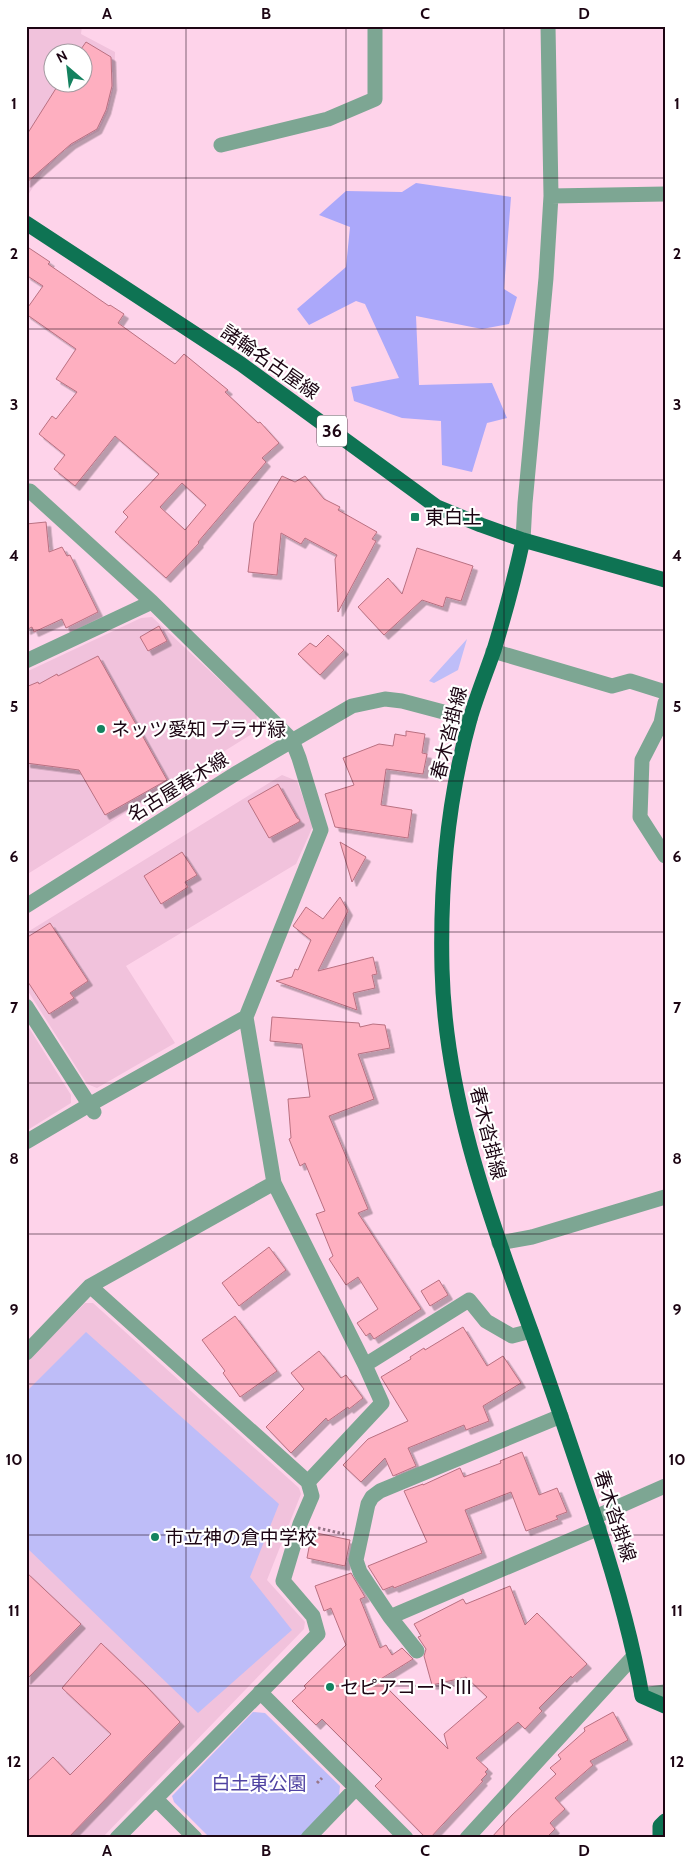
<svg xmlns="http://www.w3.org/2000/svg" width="691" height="1864" viewBox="0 0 691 1864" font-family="Cabin,'Noto Sans JP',sans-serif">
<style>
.built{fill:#f1c2dc;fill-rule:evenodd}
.green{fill:#bebdf8}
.forest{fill:#aba8fa}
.building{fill:#feafc0;stroke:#b97081;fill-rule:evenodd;filter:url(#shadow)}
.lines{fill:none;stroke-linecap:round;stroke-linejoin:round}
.path{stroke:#987689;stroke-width:3;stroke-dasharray:2.5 2.5;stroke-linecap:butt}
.minor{stroke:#7da693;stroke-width:15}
.major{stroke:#0e7353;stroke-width:15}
.grid{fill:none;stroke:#1c0513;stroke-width:1;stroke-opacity:0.55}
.poi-dot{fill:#14825f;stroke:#fff;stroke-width:2}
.labels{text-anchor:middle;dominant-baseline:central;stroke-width:4.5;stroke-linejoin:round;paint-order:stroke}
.shield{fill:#fff;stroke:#60505a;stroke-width:1}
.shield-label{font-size:18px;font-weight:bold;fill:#1c0513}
.street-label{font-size:19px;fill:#1c0513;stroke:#fff}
.poi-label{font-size:19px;fill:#1c0513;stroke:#fff;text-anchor:start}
.park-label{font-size:19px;fill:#5043a2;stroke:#fff}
.neatline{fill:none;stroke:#1c0513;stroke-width:2}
.grid-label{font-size:16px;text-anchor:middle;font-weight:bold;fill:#1c0513}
</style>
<defs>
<filter id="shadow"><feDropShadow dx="4.5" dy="4.5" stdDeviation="0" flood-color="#0004"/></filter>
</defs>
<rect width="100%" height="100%" fill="#fed3ea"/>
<path class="built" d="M26,26H82L81,34L115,52L114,86L108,112L99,131L65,150L43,172L26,198ZM52,52H82V82H52Z
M152,617L257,715L255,732L26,875V672L141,618Z
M282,775L297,781L313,826L296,864L126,966L175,1043L97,1088L87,1084L26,988V933Z
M26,1023L71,1095V1103L26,1131Z
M85,1303H93L299,1488L301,1494L267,1580L305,1622L304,1629L102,1838H26V1362Z"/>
<path class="green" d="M467,639L458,670L434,683L429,681Z
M86,1332L279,1504L250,1577L292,1630L198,1713L26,1547V1392Z
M253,1712L265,1713L340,1786L339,1796L300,1838H210L174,1802L172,1796Z"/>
<path class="forest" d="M416,183L511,197L504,289L517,297L509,324L482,329L416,316L419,385L492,383L507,418L487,423L472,472L442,465L441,421L402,418L354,401L351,387L399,378L365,304L356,301L309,325L297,309L346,267L350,227L319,215L346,191L402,192Z"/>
<path class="building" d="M86,42L111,57L112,86L106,110L97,129L71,144L26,183V136L60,82H82V52H79Z
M26,246L50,262L48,264L109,306L110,305L124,314L118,323L175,364L184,354L228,390L225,392L258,423L260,422L279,443L262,458L266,462L198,542L199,543L166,578L115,532L128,517L123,512L159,474L115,436L75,486L54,469L65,455L39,434L52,416L56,419L77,392L56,379L76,349L26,314V310L43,286L26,275ZM182,483L206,505L185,530L160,507Z
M282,476L295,482L305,476L324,499L340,507L338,510L377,532L372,539L376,541L338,612L335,559L337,555L305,538L301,544L281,533L277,575L248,572L254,523Z
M46,522L49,552L62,547L67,556L70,555L98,612L66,628L62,619L34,632L32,627L26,630V524Z
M417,548L473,566L461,601L446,597L443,607L422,600L384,635L358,607L388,578L402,594Z
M159,626L167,641L148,651L140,637Z
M328,635L344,650L320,675L298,654L310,643L316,647Z
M98,656L167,780L105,815L79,770L26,763V687L38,682L39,684L57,674L58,676Z
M406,731L425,734L422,753L427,754L423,774L386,769L381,805L412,810L408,838L335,827L325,794L354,785L343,758L379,744L393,746L395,734L406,736Z
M278,784L297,818L300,820L299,822L269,838L248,801Z
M340,842L366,857L352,882Z
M182,852L197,875L185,882L188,887L161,904L144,876Z
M340,897L348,911L318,971L373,957L377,974L372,975L375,988L353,993L357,1010L276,981L292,977L295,969L298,970L311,940L293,926L306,907L323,919Z
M50,923L88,981L70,993L74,998L49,1014L26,979V938Z
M272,1017L359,1023L360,1027L373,1024L385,1025L390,1048L358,1054L374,1099L329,1116L368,1209L358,1213L421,1309L374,1339L370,1333L366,1336L357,1323L378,1309L358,1277L346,1285L329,1259L333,1256L316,1214L325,1211L305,1163L300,1166L289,1139L291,1138L288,1099L310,1097L302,1044L270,1041Z
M269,1247L286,1270L239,1306L222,1283Z
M439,1280L448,1295L430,1306L421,1291Z
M235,1316L277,1371L240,1397L223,1373L225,1371L202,1340Z
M463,1327L487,1366L503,1356L521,1383L483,1406L489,1421L466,1430L464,1425L408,1448L416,1466L393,1476L385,1458L361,1482L343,1465L368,1439L408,1421L381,1377L411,1359L410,1357L424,1348L425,1350Z
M319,1351L341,1378L346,1375L363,1398L349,1409L348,1407L328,1421L326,1418L291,1453L266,1427L304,1389L291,1373Z
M522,1452L539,1495L557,1488L567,1512L556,1516L558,1519L526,1531L511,1492L465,1510L482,1553L394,1588L393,1586L383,1590L368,1566L427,1542L404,1491L423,1484V1485L460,1468L464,1477L501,1463L500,1461Z
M312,1532L350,1540L345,1566L307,1558Z
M26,1572L81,1624L26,1680Z
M351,1573L365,1597L360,1599L380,1648L386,1645L392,1655L402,1648L413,1659L379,1680L448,1749L444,1734L487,1697L466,1677L432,1685L424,1656L426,1649L418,1637L421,1636L414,1624L463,1599L466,1604L510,1586L525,1625L537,1613L587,1664L572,1678L571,1676L539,1708L542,1711L525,1729L518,1722L476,1758L488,1769L485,1772L487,1774L481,1780L483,1781L430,1838H426L375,1786L382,1779L322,1719L316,1725L292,1701L306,1688L304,1686L346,1645L331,1608L324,1611L315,1586Z
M101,1643L148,1688L180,1722L68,1838H26V1783L53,1757L70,1775L111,1734L62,1688Z
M613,1712L628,1740L590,1761L593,1765L555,1798L565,1809L550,1823L555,1829L546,1838H491L512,1815L556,1774L550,1768L561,1759L558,1755L585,1731L584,1728Z"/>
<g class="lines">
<path class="path" d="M318,1528L344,1534
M317,1783L322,1778"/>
<path class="minor" d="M221,145L328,119L375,99V26
M551,196L665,194
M26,491H30L152,602L276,724L292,740L299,758L321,830L246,1017L274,1183L365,1365L382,1403L308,1482L312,1496L300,1524L283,1581L313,1616L318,1634L117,1838
M523,540L525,503L546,278L551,196L548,26
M493,651L612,686L630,681L665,692
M26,661L152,602
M665,703L661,723L642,760L640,817L665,856
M26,906L235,774L352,706L385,699L402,701L470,719
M26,1006L94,1112
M26,1142L89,1105L246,1017
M499,1243L532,1237L665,1197
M90,1286L308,1482
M26,1353L90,1286L274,1183
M365,1365L469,1300L486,1321L512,1336L531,1331
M561,1416L380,1491L372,1497L368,1504L356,1560L360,1572L390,1617L599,1528
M595,1517L665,1486
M390,1617L417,1651
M260,1692L406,1838
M642,1695L665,1692
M156,1799L195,1838
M308,1838L356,1788
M467,1838L633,1657"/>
<path class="major" d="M26,223L241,364L437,507L481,525L523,540L665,580
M523,540C515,577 505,614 494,650C486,673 477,695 470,719C448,798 440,886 442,969C445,1090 485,1205 526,1317C547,1374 566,1431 585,1488C608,1555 630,1626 642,1696L665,1706
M660,1838V1826L665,1821"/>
</g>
<path class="grid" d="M186,26V1838M346,26V1838M504,26V1838M26,178H665M26,329H665M26,480H665M26,630H665M26,781H665M26,932H665M26,1083H665M26,1234H665M26,1384H665M26,1535H665M26,1686H665"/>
<g class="poi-dot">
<rect x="410" y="512" width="10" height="10" rx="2.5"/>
<circle cx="101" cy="729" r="5"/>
<circle cx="155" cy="1537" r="5"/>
<circle cx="330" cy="1687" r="5"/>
</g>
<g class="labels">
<rect class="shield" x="317" y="415.5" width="30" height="31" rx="4"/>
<g class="shield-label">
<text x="332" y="431">36</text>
</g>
<g class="street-label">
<text transform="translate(270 362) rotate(35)">諸輪名古屋線</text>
<text transform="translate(449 733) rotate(-76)">春木沓掛線</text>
<text transform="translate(178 787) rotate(-32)">名古屋春木線</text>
<text transform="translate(488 1133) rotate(76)">春木沓掛線</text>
<text transform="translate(615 1516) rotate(72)">春木沓掛線</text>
</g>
<g class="poi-label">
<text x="425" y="517">東白土</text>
<text x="111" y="729">ネッツ愛知 プラザ緑</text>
<text x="165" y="1537">市立神の倉中学校</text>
<text x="340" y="1687">セピアコートⅢ</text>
</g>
<g class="park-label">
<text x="259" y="1783">白土東公園</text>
</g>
</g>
<rect width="691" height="1864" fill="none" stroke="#ffffff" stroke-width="55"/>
<g transform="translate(68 68) rotate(332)"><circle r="24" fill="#ffffff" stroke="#a49ba1"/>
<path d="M0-4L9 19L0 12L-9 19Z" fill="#14825f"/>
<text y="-8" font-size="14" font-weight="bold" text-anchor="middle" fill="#1c0513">N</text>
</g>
<rect x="28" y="28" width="636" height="1808" class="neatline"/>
<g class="grid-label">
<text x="107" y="19">A</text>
<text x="266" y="19">B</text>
<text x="425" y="19">C</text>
<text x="584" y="19">D</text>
<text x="14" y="109">1</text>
<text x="677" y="109">1</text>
<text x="14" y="259">2</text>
<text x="677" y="259">2</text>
<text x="14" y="410">3</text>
<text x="677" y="410">3</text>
<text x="14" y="561">4</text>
<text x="677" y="561">4</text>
<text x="14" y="712">5</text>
<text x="677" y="712">5</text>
<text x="14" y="862">6</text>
<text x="677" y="862">6</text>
<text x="14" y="1013">7</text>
<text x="677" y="1013">7</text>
<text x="14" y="1164">8</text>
<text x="677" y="1164">8</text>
<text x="14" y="1315">9</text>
<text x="677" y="1315">9</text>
<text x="14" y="1465">10</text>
<text x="677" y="1465">10</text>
<text x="14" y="1616">11</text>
<text x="677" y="1616">11</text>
<text x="14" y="1767">12</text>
<text x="677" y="1767">12</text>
<text x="107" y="1856">A</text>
<text x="266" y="1856">B</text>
<text x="425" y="1856">C</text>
<text x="584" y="1856">D</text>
</g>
</svg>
